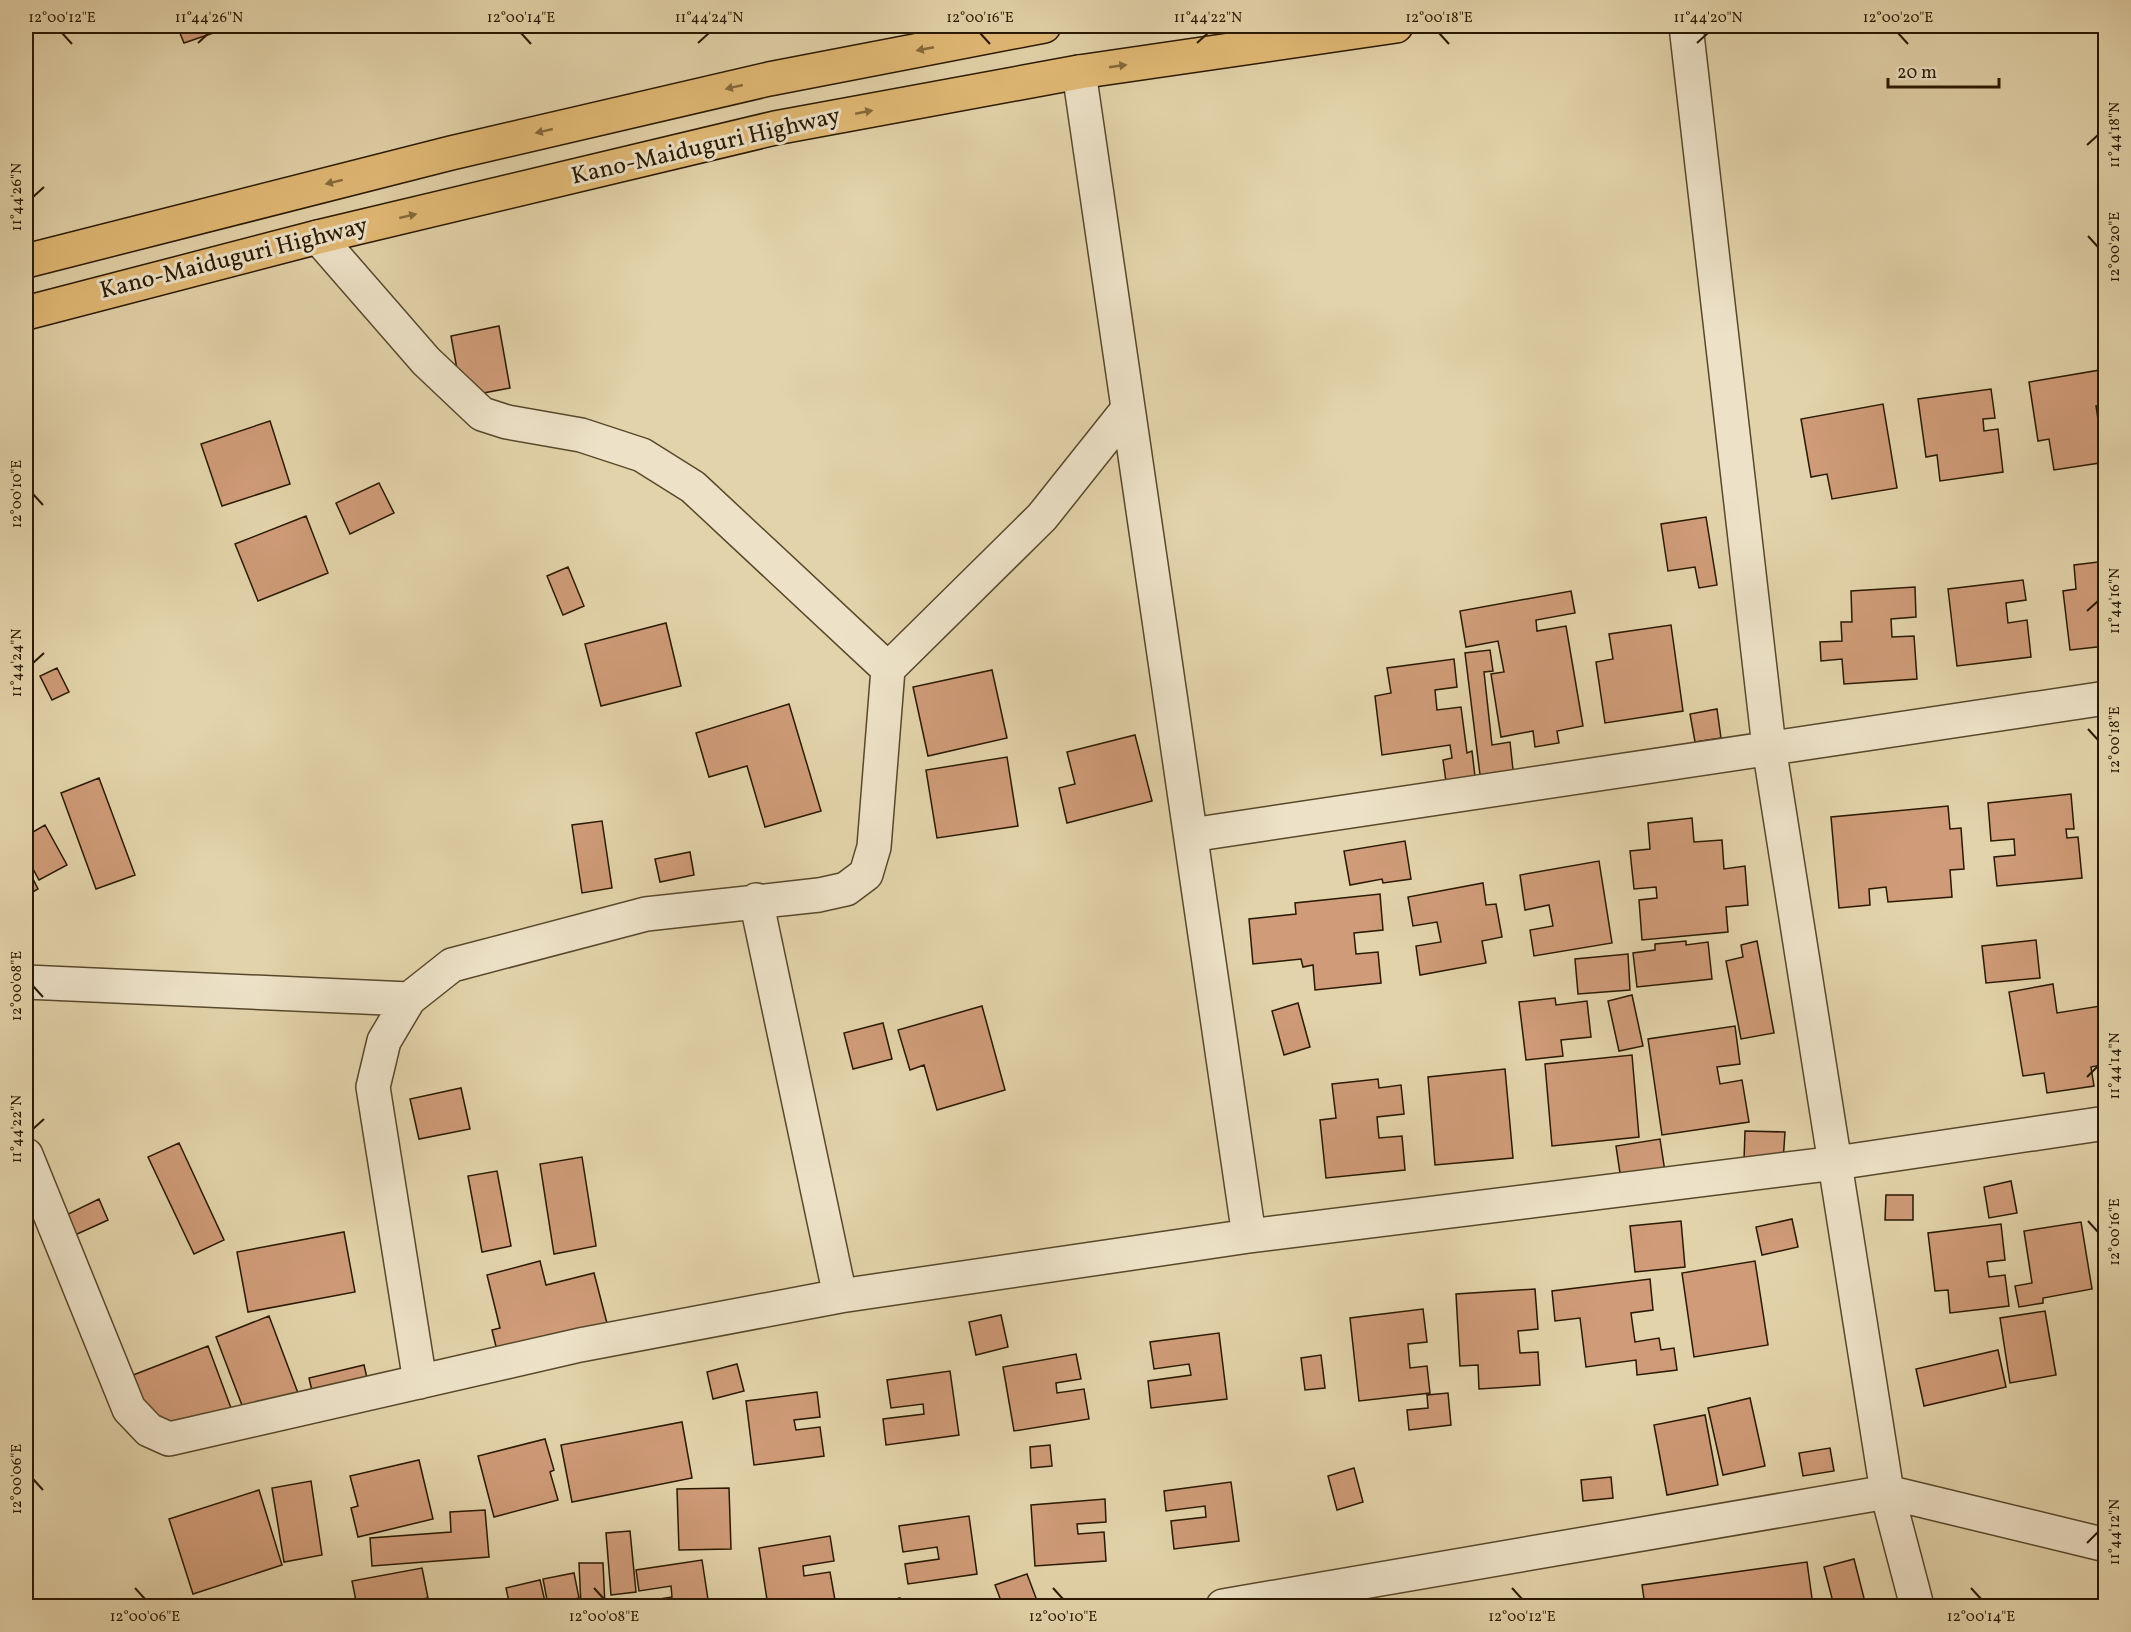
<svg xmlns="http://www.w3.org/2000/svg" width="2131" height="1632" viewBox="0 0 2131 1632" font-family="Vollkorn,serif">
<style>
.building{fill:#cf9b78;stroke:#2a1901;stroke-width:1.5}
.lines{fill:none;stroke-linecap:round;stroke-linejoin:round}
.minor-casing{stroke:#58482b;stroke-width:36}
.trunk-casing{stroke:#2a1901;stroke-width:36}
.minor{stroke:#ede2c8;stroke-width:33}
.trunk{stroke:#e2ba75;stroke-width:33}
.oneway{fill:#866a3b}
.ticks{fill:none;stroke:#2a1901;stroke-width:2}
.labels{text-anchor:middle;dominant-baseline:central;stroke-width:6;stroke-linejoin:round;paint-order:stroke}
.street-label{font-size:24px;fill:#2a1901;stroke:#ede2c8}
.neatline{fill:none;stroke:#2a1901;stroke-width:2}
.ticks-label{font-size:15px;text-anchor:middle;fill:#2a1901}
</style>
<rect width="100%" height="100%" fill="#e3d3aa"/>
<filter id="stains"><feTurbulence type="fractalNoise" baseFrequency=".00333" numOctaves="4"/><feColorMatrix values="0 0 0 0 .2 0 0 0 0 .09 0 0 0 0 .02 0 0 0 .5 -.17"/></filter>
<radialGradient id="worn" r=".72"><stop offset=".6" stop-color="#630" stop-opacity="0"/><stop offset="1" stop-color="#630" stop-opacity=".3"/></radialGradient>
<path class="building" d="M177,26H221L222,30L184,43Z
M26,45L30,60L26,61Z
M499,326L510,388L462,397L451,336Z
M2106,369V405L2096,406L2099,426L2106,425V462L2054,470L2049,439L2038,441L2029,382Z
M1991,389L1995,418L1983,419L1984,431L1998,429L2003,472L1940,481L1937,455L1926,457L1918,399Z
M1883,404L1897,488L1832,499L1827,474L1811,477L1801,419Z
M270,421L290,484L222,506L201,444Z
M379,483L394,513L350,534L336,503Z
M306,516L328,573L258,601L235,544Z
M1706,517L1717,585L1699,588L1695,567L1668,571L1661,524Z
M2106,561V646L2070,650L2063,591L2076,589L2074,565Z
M568,567L584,606L563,615L547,576Z
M2023,580L2026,600L2006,603L2008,623L2027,620L2031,657L1957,666L1948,589Z
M1915,587L1916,617L1891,619L1892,637L1914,636L1917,679L1844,684L1842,659L1821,661L1820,642L1842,641L1841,622H1852L1851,591Z
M1571,591L1575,613L1536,620L1537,631L1566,626L1583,726L1557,731L1559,743L1535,747L1533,731L1501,737L1491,674L1504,672L1498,641L1466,647L1460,611Z
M666,623L681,686L601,706L585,644Z
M1671,625L1683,711L1605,723L1596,662L1613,659L1609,634Z
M1490,650L1493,671L1484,672L1492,745L1510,742L1514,779L1481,783L1465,653Z
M1454,659L1457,687L1435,690L1437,710L1461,707L1467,753L1472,751L1476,785L1447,789L1443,760L1452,758L1450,745L1382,755L1375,696L1391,693L1387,668Z
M57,668L69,692L52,700L40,676Z
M992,670L1007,738L928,756L913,687Z
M789,704L821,811L765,827L747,766L709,777L696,733Z
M1717,709L1721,738L1695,742L1690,714Z
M1135,735L1152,801L1067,823L1059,788L1075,784L1067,752Z
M1007,757L1018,826L937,838L926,770Z
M99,778L135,875L96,889L61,793Z
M2101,789H2106V823H2103Z
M2071,794L2074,829H2066L2067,838L2078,837L2082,878L1997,886L1994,857L2015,855L2014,839L1991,841L1988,803Z
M1948,806L1950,829L1961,828L1964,869L1950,870L1952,897L1888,902L1886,887L1869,889L1870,905L1839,908L1831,817Z
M1692,818L1694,842L1722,840L1724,869L1745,866L1748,905L1726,907L1728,932L1642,940L1639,900L1657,898L1656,887L1634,889L1630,851L1650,849L1648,823Z
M602,821L612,888L582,893L572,825Z
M45,825L67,865L39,880L26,856V836Z
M1405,841L1411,879L1383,883L1382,879L1350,885L1344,851Z
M690,852L694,875L660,882L655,859Z
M1599,861L1612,943L1534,956L1530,930L1553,926L1549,905L1525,910L1520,875Z
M26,865L38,889L26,896Z
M1483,883L1486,905L1496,904L1502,937L1482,941L1486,963L1420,975L1416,946L1441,942L1437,922L1413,926L1408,897Z
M1380,894L1383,930L1354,933L1356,954L1378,952L1381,983L1315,990L1313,965L1303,967L1301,959L1253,964L1249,919L1296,914L1295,903Z
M2036,940L2040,978L1986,983L1982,946Z
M1686,941V945L1708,942L1712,979L1637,987L1633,953L1655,950V944Z
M1757,941L1774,1033L1741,1039L1726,961L1743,957L1741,945Z
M1628,954L1630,990L1578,994L1575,959Z
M2053,984L2057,1013L2100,1006L2106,1039V1064L2091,1067L2094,1086L2047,1093L2044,1073L2023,1076L2009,992Z
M1632,995L1643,1046L1619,1051L1608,1001Z
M1555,998L1556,1005L1587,1001L1591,1037L1561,1040L1563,1056L1526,1060L1519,1002Z
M1298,1003L1310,1047L1284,1055L1272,1011Z
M982,1006L1005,1090L937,1110L924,1065L910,1070L898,1030Z
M883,1023L892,1059L853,1069L844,1033Z
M1735,1026L1740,1064L1717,1067L1720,1084L1742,1080L1749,1122L1662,1135L1648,1039Z
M1632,1055L1639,1137L1552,1146L1545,1064Z
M1505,1069L1513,1158L1435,1165L1428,1077Z
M1378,1079L1379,1088L1401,1085L1404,1114L1377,1117L1379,1138L1402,1136L1405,1170L1326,1178L1320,1120L1336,1118L1332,1084Z
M461,1088L470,1129L419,1139L410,1099Z
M1745,1131L1785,1132L1783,1162L1744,1161Z
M1660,1139L1665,1172L1621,1180L1616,1146Z
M179,1143L224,1240L194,1254L148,1157Z
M582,1157L596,1246L554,1254L540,1164Z
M497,1171L511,1246L482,1252L468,1176Z
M2011,1181L2017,1213L1989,1218L1984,1187Z
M1886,1195H1913V1220H1885Z
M99,1199L108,1220L75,1235L66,1215Z
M1792,1219L1798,1247L1762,1255L1756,1227Z
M1681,1221L1685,1267L1635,1272L1630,1226Z
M2081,1222L2092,1289L2043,1298V1303L2019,1307L2015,1286L2032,1283L2024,1231Z
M2001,1224L2005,1260L1987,1262L1989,1277L2005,1275L2009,1306L1950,1313L1948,1290L1935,1291L1928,1233Z
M344,1232L355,1292L248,1312L237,1252Z
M540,1261L546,1285L594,1273L609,1331L499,1359L492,1330L500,1328L487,1275Z
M1755,1261L1768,1345L1694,1357L1682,1273Z
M1650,1279L1653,1310L1631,1313L1635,1342L1659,1338L1661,1350L1674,1348L1677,1370L1637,1375L1636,1360L1586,1367L1580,1318L1555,1321L1552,1291Z
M1535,1289L1538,1329L1518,1331L1520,1353L1538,1352L1540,1385L1479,1389L1478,1365L1460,1366L1456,1294Z
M1423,1309L1427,1342L1408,1344L1410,1368L1427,1366L1430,1393L1359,1401L1350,1318Z
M2045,1311L2056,1375L2010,1383L2000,1318Z
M1001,1315L1008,1347L976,1355L969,1322Z
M269,1316L301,1401L248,1421L216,1337Z
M1219,1333L1227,1399L1151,1408L1148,1381L1191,1375L1189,1364L1154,1369L1150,1342Z
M208,1346L234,1416L153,1446L128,1377Z
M1998,1350L2006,1387L1924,1406L1916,1369Z
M1076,1354L1081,1379L1056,1383L1057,1393L1084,1389L1089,1419L1014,1431L1003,1367Z
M1321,1355L1325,1388L1305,1390L1301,1358Z
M737,1364L744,1391L713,1399L707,1372Z
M364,1365L371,1395L316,1408L309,1378Z
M950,1371L959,1435L886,1445L883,1419L924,1414L923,1404L891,1408L887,1380Z
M817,1392L820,1417L794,1420L796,1430L820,1427L824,1456L754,1465L746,1401Z
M1448,1393L1451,1425L1409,1430L1407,1410L1428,1408L1427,1395Z
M1750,1398L1765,1466L1723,1475L1708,1408Z
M1705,1415L1718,1485L1667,1495L1654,1425Z
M682,1422L692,1478L572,1502L561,1445Z
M545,1439L554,1470L550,1472L558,1500L494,1517L478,1456Z
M1050,1445L1052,1466L1031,1468L1030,1447Z
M1830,1448L1834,1471L1803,1476L1799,1453Z
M419,1460L433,1519L358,1537L351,1508L358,1506L350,1476Z
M1354,1468L1363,1502L1337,1510L1328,1476Z
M1611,1477L1613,1498L1583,1501L1581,1480Z
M311,1481L322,1555L284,1562L272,1488Z
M1231,1482L1239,1541L1174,1549L1171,1521L1206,1517L1205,1506L1166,1511L1164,1491Z
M729,1488L731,1549L679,1550L677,1489Z
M259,1490L282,1565L193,1594L169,1519Z
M1105,1499L1106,1522L1077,1524L1078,1534L1104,1532L1106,1561L1035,1566L1031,1505Z
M485,1510L489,1557L372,1566L370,1538L451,1532L450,1512Z
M969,1516L977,1574L908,1584L905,1564L939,1559L937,1547L903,1552L899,1526Z
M630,1531L636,1592L611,1595L606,1533Z
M830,1536L834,1561L803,1566L804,1576L830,1572L835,1600L803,1606H768L759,1548Z
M1854,1559L1866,1606H1834L1824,1567Z
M702,1560L709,1606H641L640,1602L672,1597L671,1586L639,1591L636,1570Z
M1807,1562L1813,1606H1645L1642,1585Z
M579,1563H603L605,1606H581Z
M422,1568L428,1598L385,1606H357L352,1581Z
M574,1573L579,1598L548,1605L543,1579Z
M1027,1574L1039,1606H1003L995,1585Z
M540,1580L546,1606H510L506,1588Z
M900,1598L902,1606H871V1605Z"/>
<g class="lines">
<g class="minor-casing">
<path id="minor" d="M1686,26L1769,747L1887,1492L1917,1606
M1079,72L1249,1236
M318,237L426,361L482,414L507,422L581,435L642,455L693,487L888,669
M1191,835L2106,698
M756,900L840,1296
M26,982L409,999
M26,1155L129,1409L149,1430L169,1439L580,1345L840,1296L1249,1236L1836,1163L2106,1123
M420,1382L373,1087L384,1041L409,999L452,965L646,914L819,895L846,889L866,874L874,847L888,669L1042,517L1128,409
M1223,1606L1887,1492L2106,1545"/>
</g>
<g class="trunk-casing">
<path id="trunk" d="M26,261L451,153L769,79L1044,26
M26,313L318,237L775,128L1079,72L1396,26"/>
</g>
<use href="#minor" class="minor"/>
<use href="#trunk" class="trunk"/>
</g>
<defs><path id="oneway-solid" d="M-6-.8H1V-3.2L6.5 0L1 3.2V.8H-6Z" transform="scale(1.5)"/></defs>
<g class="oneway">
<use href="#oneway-solid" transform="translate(925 49) rotate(169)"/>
<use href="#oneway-solid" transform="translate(1118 66) rotate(-8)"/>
<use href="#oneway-solid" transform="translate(734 87) rotate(167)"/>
<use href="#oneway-solid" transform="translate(864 112) rotate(-11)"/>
<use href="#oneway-solid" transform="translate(544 131) rotate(167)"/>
<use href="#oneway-solid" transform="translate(334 182) rotate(166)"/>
<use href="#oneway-solid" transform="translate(408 216) rotate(-13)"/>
</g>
<path class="ticks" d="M62,33L72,44M521,33L531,44M980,33L990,44M1439,33L1449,44M1898,33L1908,44M198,43L209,33M698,43L709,33M1197,43L1208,33M1697,43L1708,33M2087,145L2098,135M33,197L44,187M2088,236L2098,247M33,494L43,505M2087,611L2098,601M33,663L44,653M2088,729L2098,740M33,986L43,997M2087,1077L2098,1066M33,1129L44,1119M2088,1221L2098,1232M33,1479L43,1490M2087,1543L2098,1532M135,1588L145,1599M594,1588L604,1599M1053,1588L1063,1599M1512,1588L1522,1599M1971,1588L1981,1599"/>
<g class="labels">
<g class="street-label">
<text transform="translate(706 147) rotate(-13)">Kano-Maiduguri Highway</text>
<text transform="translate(234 259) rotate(-14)">Kano-Maiduguri Highway</text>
</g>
</g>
<rect width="2131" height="1632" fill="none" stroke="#e3d3aa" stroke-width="66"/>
<path d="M1888 78v9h111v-9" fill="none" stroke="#2a1901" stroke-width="3"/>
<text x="1897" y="78" font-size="18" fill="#2a1901" stroke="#ede2c8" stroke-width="4.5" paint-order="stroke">20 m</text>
<rect x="33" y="33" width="2065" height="1566" class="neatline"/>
<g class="ticks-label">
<text x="62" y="22">12°00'12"E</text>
<text x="209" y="22">11°44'26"N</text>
<text x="521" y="22">12°00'14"E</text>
<text x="709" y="22">11°44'24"N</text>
<text x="980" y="22">12°00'16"E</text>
<text x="1208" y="22">11°44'22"N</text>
<text x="1439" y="22">12°00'18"E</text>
<text x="1708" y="22">11°44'20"N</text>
<text x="1898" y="22">12°00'20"E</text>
<text transform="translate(2114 135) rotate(-90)" y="5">11°44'18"N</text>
<text transform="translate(16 197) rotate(-90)" y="5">11°44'26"N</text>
<text transform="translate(2114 247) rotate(-90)" y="5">12°00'20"E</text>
<text transform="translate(16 494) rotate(-90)" y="5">12°00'10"E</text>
<text transform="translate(2114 601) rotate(-90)" y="5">11°44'16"N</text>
<text transform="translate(16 663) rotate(-90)" y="5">11°44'24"N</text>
<text transform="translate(2114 740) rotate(-90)" y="5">12°00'18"E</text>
<text transform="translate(16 986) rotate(-90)" y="5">12°00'08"E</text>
<text transform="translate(2114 1066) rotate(-90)" y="5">11°44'14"N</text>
<text transform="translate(16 1129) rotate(-90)" y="5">11°44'22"N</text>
<text transform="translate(2114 1232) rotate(-90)" y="5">12°00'16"E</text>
<text transform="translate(16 1479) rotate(-90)" y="5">12°00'06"E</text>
<text transform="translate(2114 1532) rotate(-90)" y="5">11°44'12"N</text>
<text x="145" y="1621">12°00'06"E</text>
<text x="604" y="1621">12°00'08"E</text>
<text x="1063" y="1621">12°00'10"E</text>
<text x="1522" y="1621">12°00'12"E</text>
<text x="1981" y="1621">12°00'14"E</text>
</g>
<rect width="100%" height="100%" filter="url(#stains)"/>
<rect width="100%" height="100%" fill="url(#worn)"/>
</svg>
